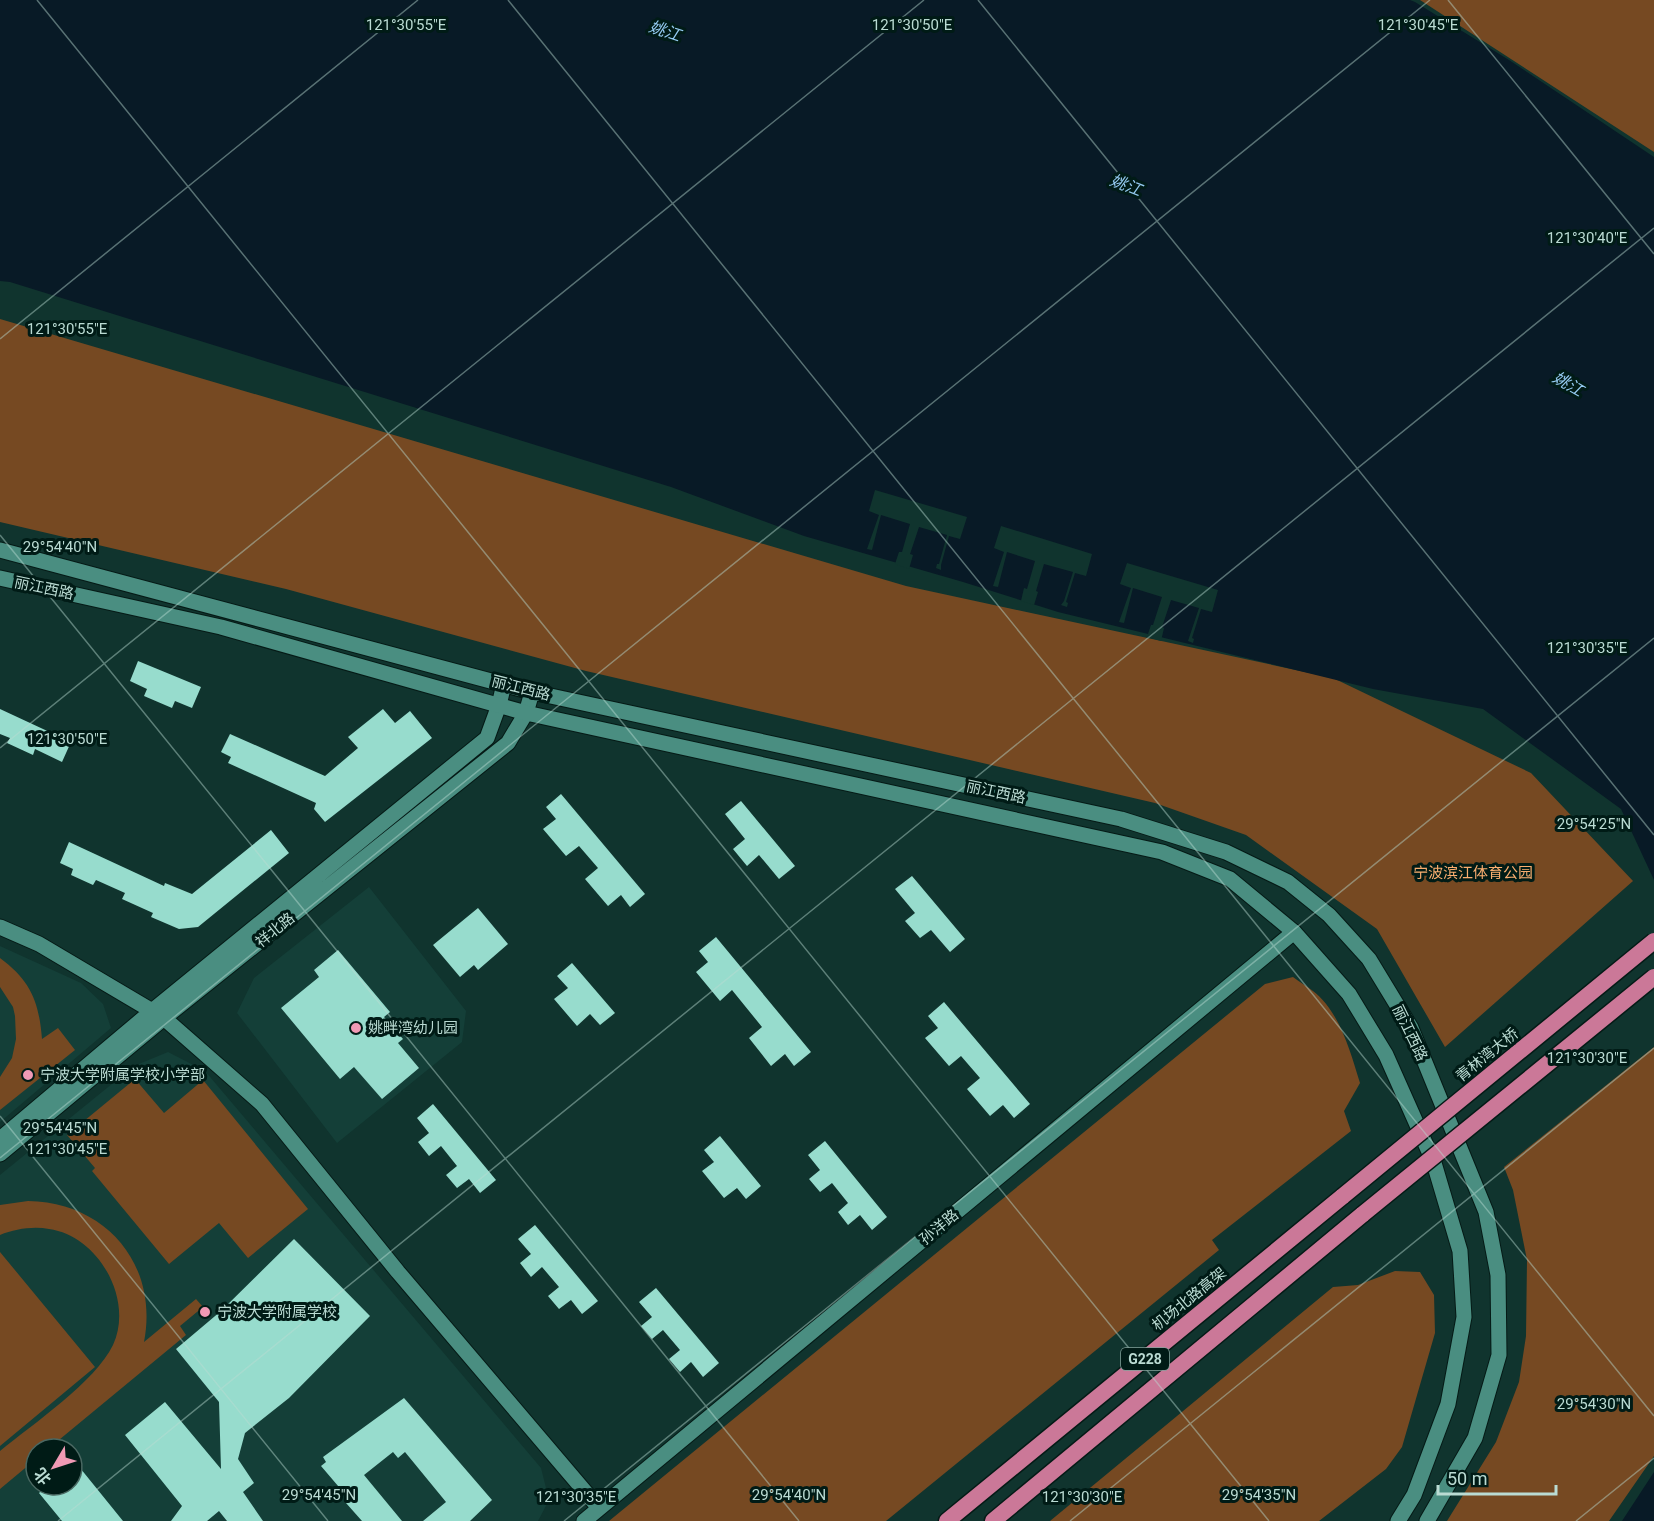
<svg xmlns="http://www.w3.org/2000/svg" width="1654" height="1521" viewBox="0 0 1654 1521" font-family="Roboto,'Noto Sans SC',sans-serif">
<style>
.built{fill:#143f38;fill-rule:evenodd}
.green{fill:#764922}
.water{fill:#081a26}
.pier{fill:#10342e}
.building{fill:#97dccd}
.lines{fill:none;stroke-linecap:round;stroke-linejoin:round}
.tertiary-casing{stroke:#051a16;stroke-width:17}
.secondary-casing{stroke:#051a16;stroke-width:17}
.trunk-casing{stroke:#051a16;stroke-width:19}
.tertiary{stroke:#4a8e81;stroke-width:15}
.secondary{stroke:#4a8e81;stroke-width:15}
.trunk{stroke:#cb7898;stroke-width:16}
.trunk-bridge-casing{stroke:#051a16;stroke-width:19;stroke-linecap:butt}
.trunk-bridge{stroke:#cb7898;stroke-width:16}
.ticks{fill:none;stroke:#badbd3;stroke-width:1.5;stroke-opacity:0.45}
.poi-dot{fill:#f09ab5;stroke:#001b16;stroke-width:2}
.labels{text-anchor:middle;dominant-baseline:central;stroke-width:6;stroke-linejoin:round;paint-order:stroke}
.shield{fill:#001b16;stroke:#82a19a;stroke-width:1.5}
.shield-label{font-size:14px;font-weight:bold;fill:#badbd3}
.street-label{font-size:15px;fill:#badbd3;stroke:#001b16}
.park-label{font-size:15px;fill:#f9ae70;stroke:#001b16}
.poi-label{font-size:15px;fill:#badbd3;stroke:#001b16;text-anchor:start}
.water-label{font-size:16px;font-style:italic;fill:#95cbf2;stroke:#001b16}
.ticks-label{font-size:15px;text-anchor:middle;fill:#badbd3;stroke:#001b16;stroke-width:6;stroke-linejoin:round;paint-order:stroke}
</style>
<rect width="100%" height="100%" fill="#10342e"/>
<path class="built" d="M369,887L466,1011L462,1042L337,1143L237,1013L254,978Z
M0,946L81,983L103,1004L111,1028L0,1122Z
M168,1052L205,1071L541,1468L549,1500L538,1521H0V1175L134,1066ZM36,1449H72V1485H36Z"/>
<path class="green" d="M1420,0H1654V152Z
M0,319L906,586L1333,678L1531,773L1633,881L1445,1047L1377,929L1246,835L1155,803L586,671L286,589L0,522Z
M0,958C31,981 39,1002 42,1039L58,1028L75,1050L0,1110V1077L12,1058L16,1039L15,1016L13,1007L0,987Z
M1293,977C1299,982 1307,986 1313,991C1340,1012 1350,1051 1360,1083L1344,1111L1351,1131L1212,1240L1219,1250L886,1521H609L1265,984Z
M1654,1047V1456L1609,1521H1447L1496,1442L1519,1382L1526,1336L1527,1260L1513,1190L1504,1167Z
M135,1079L164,1113L203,1080L308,1209L248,1258L219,1223L169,1264L92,1171L95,1168L67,1135Z
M28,1201C106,1202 159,1265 144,1342L196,1299L203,1307L180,1326L186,1335L48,1449H36V1459L0,1489V1451C33,1424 95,1382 113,1345C134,1300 99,1236 49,1229C33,1226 15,1229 0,1235V1205Z
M0,1252L95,1367L0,1446Z
M1395,1271L1420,1272L1434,1295L1435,1333L1402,1447L1386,1469L1319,1521H1050L1333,1287L1358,1285Z"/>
<path class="water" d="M0,0H1410L1415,2L1509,60L1654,157V880L1621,809L1483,709L1373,689L1058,612L963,582L804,536L671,487L10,282L0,281Z
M1654,1472V1521H1622Z"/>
<path class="pier" d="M875,490L967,517L960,539L949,536L941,565V570L936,568L937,564H939L947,535L919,527L910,554L913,555L909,569L895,564L899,552H902L910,524L881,515L872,550L867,549L879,515L869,511Z
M1001,526L1092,554L1086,576L1075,573L1066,602L1068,603L1067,607L1061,605L1064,601L1073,572L1044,564L1036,591L1038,592L1034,605L1021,601L1024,588L1027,589L1035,561L1007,552L998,587L993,586L1004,552L994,548Z
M1127,563L1218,590L1212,612L1201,609L1192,638L1194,639L1193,643L1188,641L1199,608L1171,600L1162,627L1164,628L1161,641L1147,637L1151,625H1153L1162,597L1133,588L1124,623L1119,622L1131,588L1120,584Z"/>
<path class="building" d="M138,661L201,687L192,708L175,701L172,708L144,696L147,689L130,681Z
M0,709L71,742L62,762L35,749L33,755L7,743L10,738L0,734Z
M383,709L395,723L410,711L432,738L325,822L314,809L316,803L228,763L231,757L221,752L230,734L325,776L358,748L348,737Z
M561,794L645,894L630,907L621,895L608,906L585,879L598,868L579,846L566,856L543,829L556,819L546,807Z
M741,801L795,866L779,879L759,855L747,866L733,849L745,839L725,814Z
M271,830L289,853L198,927L179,929L151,917L153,913L122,899L125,893L96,880L93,885L71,875L73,869L60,863L69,842L164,886L165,883L192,894Z
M912,876L965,939L950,952L931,930L920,938L905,921L915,913L895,889Z
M478,908L508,944L478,970L474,965L460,977L433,945Z
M716,937L811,1052L794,1066L785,1054L771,1066L749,1038L762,1027L732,990L720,1001L696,972L708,962L699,951Z
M338,950L390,1012L384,1017L403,1039L398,1043L419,1068L382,1099L354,1067L340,1079L281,1008L319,977L314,970Z
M572,963L615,1013L600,1025L590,1014L577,1026L554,999L568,988L557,976Z
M944,1002L1030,1104L1014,1118L1003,1105L990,1116L967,1089L980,1078L961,1056L949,1066L925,1038L938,1028L928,1016Z
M433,1104L496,1180L480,1193L469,1179L457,1188L446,1175L457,1166L441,1146L429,1156L418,1142L429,1133L417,1118Z
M720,1136L761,1186L746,1199L737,1188L724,1198L702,1171L714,1162L704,1150Z
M825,1141L887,1217L872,1230L860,1215L848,1225L838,1212L848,1203L832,1183L820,1192L809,1179L820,1170L808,1155Z
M535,1225L598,1301L582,1314L571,1300L559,1309L548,1296L559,1287L542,1267L531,1277L520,1263L531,1254L518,1239Z
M294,1239L370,1316L289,1398L245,1433L238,1459L254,1483L243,1492L263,1521H227L219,1511L207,1521H171L182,1506L125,1435L165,1402L221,1469L219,1402L176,1349L221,1311Z
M656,1288L719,1363L703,1377L691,1362L680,1372L669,1359L680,1350L663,1330L652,1339L641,1326L652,1317L639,1302Z
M404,1398L492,1500L470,1521H423L446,1502L405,1452L398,1458L393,1452L364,1475L402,1521H362L346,1503L350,1500L321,1466L326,1462L323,1457Z
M72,1458L123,1521H62L39,1493L48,1485H72Z"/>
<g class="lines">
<g class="tertiary-casing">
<path id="tertiary" d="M0,927L39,944L164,1018L262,1104L398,1272L599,1508
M0,1139L152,1011L487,738L499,705L504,684
M0,1154L164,1018L508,743L526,713L532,692
M584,1521L1294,932"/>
</g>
<g class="secondary-casing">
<path id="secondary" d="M0,550L532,692L1121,819L1226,852L1288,882L1329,915L1369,959L1411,1028L1486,1212L1498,1275L1499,1355L1475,1438L1427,1521
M0,578L221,627L526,713L1162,852L1230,879L1294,932L1349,994L1386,1055L1434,1163L1460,1251L1464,1317L1448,1404L1414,1495L1398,1521"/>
</g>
<g class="trunk-casing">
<path id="trunk" d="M947,1521L1343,1196
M993,1521L1363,1214"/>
</g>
<use href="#tertiary" class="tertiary"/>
<use href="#secondary" class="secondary"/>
<use href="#trunk" class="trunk"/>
<g class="trunk-bridge-casing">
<path id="trunk-bridge" d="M1343,1196L1654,941
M1363,1214L1654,977"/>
</g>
<use href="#trunk-bridge" class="trunk-bridge"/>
</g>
<path class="ticks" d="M37,0L1269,1521M508,0L1654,1416M978,0L1654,835M1448,0L1654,254M0,339L418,0M0,535L799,1521M0,748L924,0M0,1116L328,1521M0,1158L1430,0M58,1521L1654,228M564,1521L1654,638M1070,1521L1654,1048M1576,1521L1654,1458"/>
<g class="poi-dot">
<circle cx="356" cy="1028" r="6"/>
<circle cx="28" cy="1075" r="6"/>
<circle cx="205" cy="1312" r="6"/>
</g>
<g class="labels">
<rect class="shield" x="1121" y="1348" width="48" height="22" rx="4.5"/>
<g class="shield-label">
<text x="1145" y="1359">G228</text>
</g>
<g class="street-label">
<text transform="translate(44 588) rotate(12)">丽江西路</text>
<text transform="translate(521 688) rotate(14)">丽江西路</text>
<text transform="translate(996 792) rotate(12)">丽江西路</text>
<text transform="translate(275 930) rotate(-39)">祥北路</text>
<text transform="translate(1410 1033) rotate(64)">丽江西路</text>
<text transform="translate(1487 1055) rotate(-39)">青林湾大桥</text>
<text transform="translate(939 1227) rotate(-40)">孙洋路</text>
<text transform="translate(1189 1299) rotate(-39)">机场北路高架</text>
</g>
<g class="park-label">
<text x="1473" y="873">宁波滨江体育公园</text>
</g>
<g class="poi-label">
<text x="368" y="1028">姚畔湾幼儿园</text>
<text x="40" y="1075">宁波大学附属学校小学部</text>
<text x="217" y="1312">宁波大学附属学校</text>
</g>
<g class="water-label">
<text transform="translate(665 31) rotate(18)">姚江</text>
<text transform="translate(1126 185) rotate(21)">姚江</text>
<text transform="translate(1568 384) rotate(30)">姚江</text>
</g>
</g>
<g class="ticks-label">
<text x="406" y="30">121°30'55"E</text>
<text x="912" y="30">121°30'50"E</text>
<text x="1418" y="30">121°30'45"E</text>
<text x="1587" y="243">121°30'40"E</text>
<text x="67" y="334">121°30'55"E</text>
<text x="60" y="552">29°54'40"N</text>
<text x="1587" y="653">121°30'35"E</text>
<text x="67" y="744">121°30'50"E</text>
<text x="1594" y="829">29°54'25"N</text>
<text x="1587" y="1063">121°30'30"E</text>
<text x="60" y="1133">29°54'45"N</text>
<text x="67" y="1154">121°30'45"E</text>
<text x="1594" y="1409">29°54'30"N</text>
<text x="319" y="1500">29°54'45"N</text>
<text x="789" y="1500">29°54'40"N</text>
<text x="1259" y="1500">29°54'35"N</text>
<text x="576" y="1502">121°30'35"E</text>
<text x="1082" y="1502">121°30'30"E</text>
</g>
<g transform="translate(54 1467) rotate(231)"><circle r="28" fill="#001b16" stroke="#4a6862" stroke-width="1.5"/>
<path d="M0-4.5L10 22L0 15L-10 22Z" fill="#f09ab5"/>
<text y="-9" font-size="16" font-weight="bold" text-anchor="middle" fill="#badbd3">北</text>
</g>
<path d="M1438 1485v9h118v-9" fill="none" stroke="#badbd3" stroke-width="3"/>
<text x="1447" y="1485" font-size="18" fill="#badbd3" stroke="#001b16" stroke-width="4.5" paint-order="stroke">50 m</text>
</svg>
